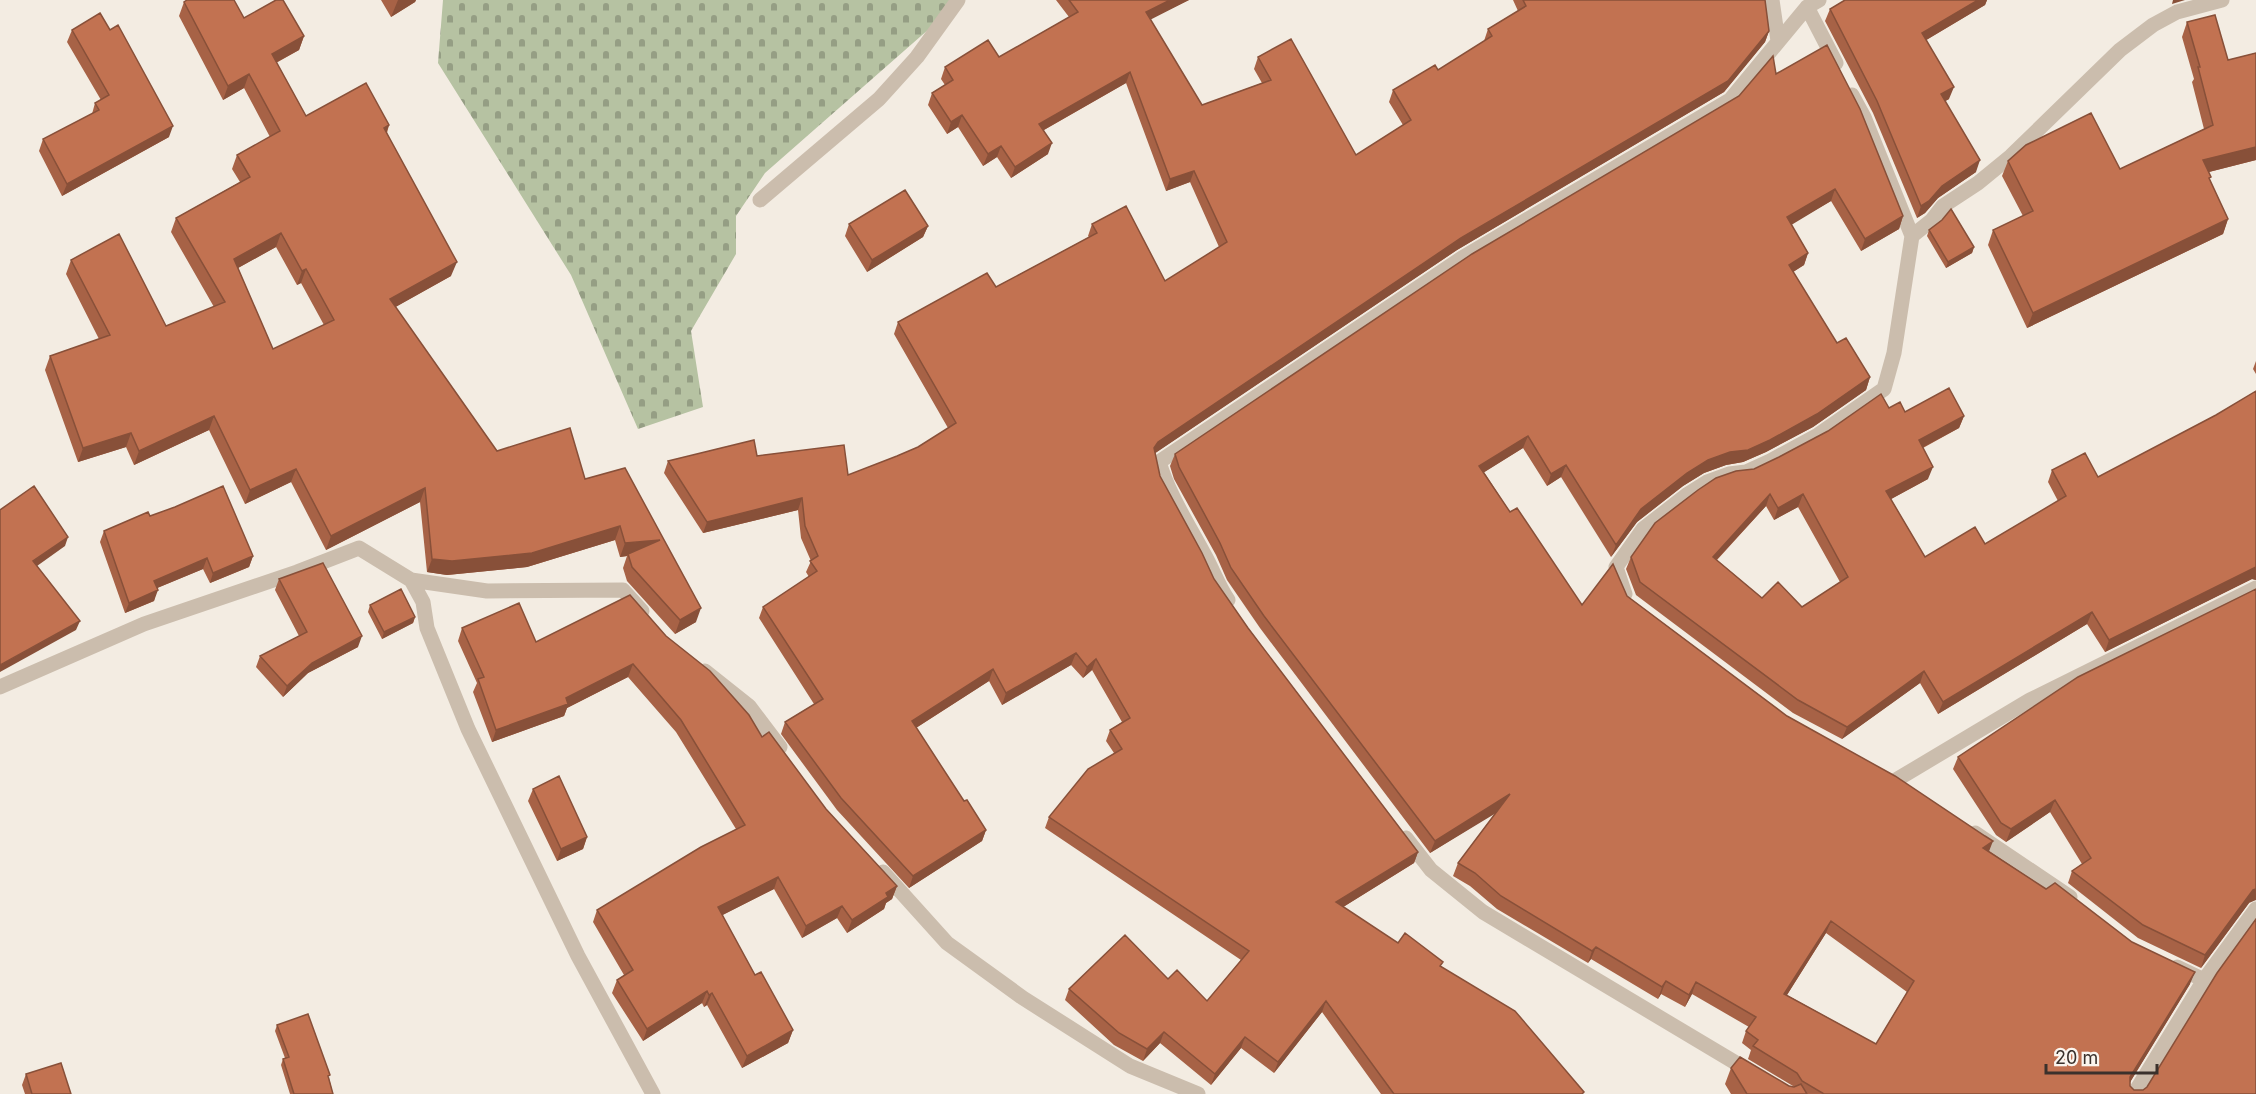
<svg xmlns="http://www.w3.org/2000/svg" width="2256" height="1094" viewBox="0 0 2256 1094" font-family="Inter,sans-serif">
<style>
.cemetery{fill:url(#cemetery-stones)}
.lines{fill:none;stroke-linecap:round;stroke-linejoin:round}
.street{stroke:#cbbdad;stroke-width:15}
.wall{fill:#a76246;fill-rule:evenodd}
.shaded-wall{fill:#885039}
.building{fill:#c27251;stroke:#885039;stroke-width:1.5;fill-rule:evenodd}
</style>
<defs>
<pattern id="cemetery-stones" width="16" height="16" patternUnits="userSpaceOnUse" patternTransform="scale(1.5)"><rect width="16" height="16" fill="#b6c2a2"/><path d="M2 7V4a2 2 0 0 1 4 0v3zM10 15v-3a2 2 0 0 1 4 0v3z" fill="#959e84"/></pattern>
</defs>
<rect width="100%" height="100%" fill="#f3ece2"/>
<path class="cemetery" d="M443,0H962L765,173L736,216V254L691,331L703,407L638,429L571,275L438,63Z"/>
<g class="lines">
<path class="street" d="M1772,0L1778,41
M1807,7L1836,63
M1852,95L1864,117L1912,236
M760,200L879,99L917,57L958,0
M411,580L487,591L623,590L642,611
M1625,594L1616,567L1643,529L1688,494L1707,482L1729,474L1746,472L1770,461L1818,435L1884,389L1894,353L1912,236L1932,220L1943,206L1978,183L2011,156L2120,50L2153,25L2177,12L2222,0
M1228,600C1218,585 1213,570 1204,554C1188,524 1169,495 1159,462L1462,258L1730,100L1807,7L1819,0
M705,671L749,706L780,747
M0,687L144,624L297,572L359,548L411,580L423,602L427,628L468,729L578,956L653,1094
M1896,780L2030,700L2256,588
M1975,833L2070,897
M1406,838L1431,870L1483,912L1751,1072
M883,872L947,943L1023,998L1130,1066L1198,1094
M2177,967L2204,980
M2134,1094L2204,980L2256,909"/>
</g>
<path class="wall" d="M381,0H416L415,2L391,17Z
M1056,0H1189L1150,19L1202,105L1262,83L1254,69L1258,57L1356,155L1403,125L1389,102L1393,90L1438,70L1484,41L1488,29L1518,11L1513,0H1765L1769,31L1765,42L1724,92L1457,250L1155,453L1160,476L1214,579L1248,628L1418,852L1414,863L1343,907L1398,943L1441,966L1583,1094H1381L1322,1012L1274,1073L1241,1048L1211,1085L1160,1043L1143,1061L1114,1045L1065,1000L1069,989L1168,979L1207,1001L1241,960L1045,828L1049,817L1114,753L1106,741L1110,730L1122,722L1092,670L1083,678L1071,665L1002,705L989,681L916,728L964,801L986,830L982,841L909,888L837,810L781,734L785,722L814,704L759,618L763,607L809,577L806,572L811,561L801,538L798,510L703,533L664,473L668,461L757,456L848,475L897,456L918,447L948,428L894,334L898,322L996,287L1089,237L1088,236L1092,224L1165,281L1219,247L1190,182L1166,191L1126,83L1044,130L1048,154L1011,178L997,157L983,166L958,127L947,134L928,105L932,93L945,85L941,79L945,67L999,57L1069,17Z
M1845,0H1987L1985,5L1926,40L1949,99L1945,101L1976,172L1938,198L1925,213L1917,218L1873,113L1825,21L1830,9Z
M184,2L244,18L304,36L299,50L276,63L306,116L389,125L387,133L451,276L395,307L497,451L585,479L696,622L675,634L627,581L623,568L627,556L620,557L615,540L527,567L447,575L427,572L420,502L326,550L291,482L245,504L209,430L134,465L126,447L78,462L45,370L50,356L99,339L66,274L71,260L166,326L214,307L171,232L176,218L240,182L232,169L237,155L270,137L244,88L223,100L179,16ZM276,247L297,285L301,283L324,325L273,349L238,268Z
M2187,22L2228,60L2256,53V160L2209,172L2210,180L2228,219L2223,234L2027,328L1988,245L1993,230L2023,216L2002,176L2008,161L2120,169L2204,129L2192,82L2194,79L2182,37Z
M72,30H110L169,137L62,196L39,151L43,139L92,114L95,103L101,100L67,42Z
M1776,74L1903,216L1899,229L1861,251L1831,201L1791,224L1808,253L1804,265L1793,272L1837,343L1870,377L1866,390L1813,427L1766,452L1743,462L1726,465L1704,473L1683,486L1637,522L1611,557L1561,477L1547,486L1523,448L1484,472L1510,512L1582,605L1627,596L1787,716L2046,889L2132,942L2190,984L2130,1082V1086L2134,1090L2256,1094H1731L1725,1084L1731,1068L1794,1087L1793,1086L1748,1059L1751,1050L1742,1043L1746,1031L1749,1027L1692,994L1685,1007L1661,994L1658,999L1591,959L1588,963L1497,909L1470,886L1453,876L1458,863L1496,812L1430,853L1260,628L1227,580L1216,555L1174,479L1170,466L1175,454ZM1826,933L1907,992L1876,1044L1787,995Z
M1942,220L1974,247L1972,253L1946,268L1927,236L1929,230Z
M849,224L928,226L923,237L867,272L845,236Z
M2256,361V374L2253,369Z
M2256,391V580L2252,579L2105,652L2087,624L1938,714L1920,683L1842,739L1793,713L1636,595L1626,569L1631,557L1754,469L1889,408L1905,412L1964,416L1959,428L1923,448L1928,479L1891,499L1925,557L1985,544L2058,501L2048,482L2052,470L2098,477L2216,415ZM1766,506L1774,520L1798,507L1840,582L1802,607L1762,598L1717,560Z
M150,516L253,556L249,567L210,583L203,569L157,588L154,601L125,613L100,542L104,531Z
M279,579L358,647L308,673L283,697L256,667L260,656L299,636L275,590Z
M2256,589L2249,903L2201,968L2138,938L2068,883L2072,871L2082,864L2050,812L2006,842L1996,835L1953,769L1958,757Z
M370,605L415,617L413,623L382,639L368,612Z
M462,628L536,642L666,636L762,737L826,809L897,886L892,899L886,903L884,909L847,933L837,918L802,938L774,889L722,915L755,975L793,1030L788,1043L742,1068L707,1005L704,1007L702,1003L643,1041L612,993L617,980L624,975L593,922L597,910L736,829L676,732L628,677L567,708L564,716L492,742L473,692L477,683L458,641Z
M533,789L587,837L583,849L557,861L528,801Z
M277,1025L329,1078L333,1094H290L281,1065L283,1059L285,1058L275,1031Z
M26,1074L71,1094H25L22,1085Z"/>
<path class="shaded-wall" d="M398,0H416L415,2L391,17Z
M1170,0H1189L1142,24L1146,12Z
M1978,0H1987L1985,5L1918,45L1922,33Z
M2173,0H2185L2172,4Z
M1769,31L1765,42L1724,92L1457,250L1154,454V448L1158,442Z
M304,36L299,50L266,68L272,54Z
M1130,72L1126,83L1035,135L1039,124Z
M249,74L244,88L223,100L228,86Z
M1954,87L1949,99L1937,106L1941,94Z
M962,115L958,127L947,134L951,122Z
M389,125L384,139V128Z
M173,126L169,137L62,196L67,184Z
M1052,143L1048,154L1011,178L1015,167Z
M1001,146L997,157L983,166L988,154Z
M2256,147V160L2197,175L2203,160Z
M1980,160L1976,172L1938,198L1925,213L1917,218L1921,206L1942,186Z
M1194,171L1190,182L1166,191L1170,179Z
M1835,189L1831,201L1783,230L1787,217Z
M1903,216L1899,229L1861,251L1865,239Z
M2228,219L2223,234L2027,328L2033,313Z
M928,226L923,237L867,272L872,260Z
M281,233L276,247L229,273L234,259Z
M1974,247L1972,253L1946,268L1948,262Z
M1808,253L1804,265L1785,277L1789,265Z
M457,262L451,276L385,313L390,299Z
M306,269L301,283L297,285L302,271Z
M1870,377L1866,390L1813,427L1766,452L1743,462L1726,465L1704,473L1683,486L1637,522L1611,557L1616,545L1641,509L1687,473L1708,460L1730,452Z
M214,416L209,430L134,465L139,451Z
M1964,416L1959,428L1914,452L1919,440Z
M131,433L126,447L78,462L83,448Z
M1528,436L1523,448L1475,478L1479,466Z
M1566,465L1561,477L1547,486L1551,474Z
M1933,467L1928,479L1882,504L1886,491Z
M296,469L291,482L245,504L250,490Z
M425,488L420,502L326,550L331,536Z
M1770,494L1766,506L1708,569L1713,557Z
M1803,494L1798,507L1774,520L1778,508Z
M802,498L798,510L703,533L707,522Z
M620,526L615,540L527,567L447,575L427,572L432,559Z
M68,537L65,546L30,571L33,561Z
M660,540L628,554L627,556L620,557L625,543Z
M253,556L249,567L210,583L213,573Z
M207,558L203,569L150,591L154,581Z
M2256,567V580L2252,579L2105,652L2109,640Z
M158,590L154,601L125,613L129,603Z
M701,608L696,622L675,634L680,620Z
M2092,612L2087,624L1938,714L1943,702Z
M415,617L413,623L382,639L384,632Z
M80,621L76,630L0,672V665Z
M362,636L358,647L308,673L283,697L287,686L312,663Z
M1076,653L1071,665L1002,705L1006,693Z
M1096,659L1092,670L1083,678L1087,667Z
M633,664L628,677L567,708L564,716L492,742L496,730L566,698Z
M993,669L989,681L908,733L912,721Z
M1924,671L1920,683L1842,739L1847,727Z
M1510,794L1506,807L1430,853L1435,841Z
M2055,800L2050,812L2006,842L2011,829Z
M986,830L982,841L909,888L913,876Z
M587,837L583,849L557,861L561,849Z
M1993,841L1988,854L1983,848Z
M1418,852L1414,863L1332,914L1336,902Z
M778,877L774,889L713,920L718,907Z
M897,886L892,899L886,903L884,909L847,933L852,920L886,893Z
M2256,889V900L2249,903L2201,968L2205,955L2253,890Z
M842,906L837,918L802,938L806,926Z
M1831,921L1826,933L1780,1006L1784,994Z
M1596,947L1591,959L1588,963L1592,951Z
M2195,972L2190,984L2126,1089L2130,1077Z
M1666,981L1661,994L1658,999L1662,987Z
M1696,982L1692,994L1685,1007L1689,995Z
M707,991L702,1003L643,1041L647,1029Z
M712,993L707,1005L704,1007L709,995Z
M1326,1001L1322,1012L1274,1073L1278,1062Z
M793,1030L788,1043L742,1068L747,1056Z
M1164,1032L1160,1043L1143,1061L1147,1049Z
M1245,1037L1241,1048L1211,1085L1215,1074Z"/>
<path class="building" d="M187,0H234L244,18L276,0H283L304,36L272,54L306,116L366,83L389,125L384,128L457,262L390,299L497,451L570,428L585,479L625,468L701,608L680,620L632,567L628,554L660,540L625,543L620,526L532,553L452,561L432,559L425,488L331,536L296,469L250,490L214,416L139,451L131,433L83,448L50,356L110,335L71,260L119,234L166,326L225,302L176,218L250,177L237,155L280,131L249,74L228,86L184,2ZM281,233L302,271L306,269L334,320L273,349L234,259Z
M1069,0H1170L1146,12L1202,105L1271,80L1258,57L1291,39L1356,155L1411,120L1393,90L1435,65L1438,70L1492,36L1488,29L1526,6L1523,0H1765L1769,31L1728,81L1461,238L1158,442L1154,448L1160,476L1202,553L1214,579L1248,628L1418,852L1336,902L1398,943L1405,933L1443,962L1440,966L1515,1011L1584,1092L1582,1094H1394L1326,1001L1278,1062L1245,1037L1215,1074L1164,1032L1147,1049L1119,1033L1069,989L1125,935L1168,979L1177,970L1207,1001L1249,951L1049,817L1088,769L1122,749L1110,730L1130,718L1096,659L1087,667L1076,653L1006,693L993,669L912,721L964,801L967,800L986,830L913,876L841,798L785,722L823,699L763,607L817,571L810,561L818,556L805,526L802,498L707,522L668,461L754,440L757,456L844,445L848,475L897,456L918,447L956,423L898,322L987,273L996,287L1097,233L1092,224L1126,206L1165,281L1227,242L1194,171L1170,179L1130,72L1039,124L1052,143L1015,167L1001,146L988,154L962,115L951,122L932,93L953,80L945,67L988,40L999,57L1078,12Z
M1845,0H1978L1922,33L1954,87L1941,94L1980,160L1942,186L1929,201L1921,206L1877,101L1830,9Z
M100,13L110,30L118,25L173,126L67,184L43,139L99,110L95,103L109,95L72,30Z
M2215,15L2228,60L2256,53V147L2203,160L2211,177L2209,178L2228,219L2033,313L1993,230L2033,211L2008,161L2026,145L2091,113L2120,169L2213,125L2198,67H2200L2187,22Z
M1827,45L1860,109L1903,216L1865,239L1835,189L1787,217L1808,253L1789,265L1837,343L1846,338L1870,377L1817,414L1770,440L1748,450L1730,452L1708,460L1687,473L1641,509L1616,545L1566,465L1551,474L1528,436L1479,466L1510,512L1517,508L1582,605L1613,564L1627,596L1787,716L1895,776L1985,836L1993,841L1983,848L2046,889L2055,883L2132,942L2195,972L2130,1077V1086L2134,1090H2143L2147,1087L2217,973L2256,919V1094H1824L1802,1081L1797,1073L1753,1046L1758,1040L1746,1031L1756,1017L1696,982L1689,995L1666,981L1662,987L1596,947L1592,951L1501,896L1475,873L1458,863L1510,794L1435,841L1264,616L1231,568L1220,543L1179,467L1175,454L1472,254L1739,96L1773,56L1776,74ZM1831,921L1914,981L1876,1044L1784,994Z
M905,190L928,226L872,260L849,224Z
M1951,209L1974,247L1948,262L1929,230L1942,220Z
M1949,388L1964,416L1919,440L1933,467L1886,491L1925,557L1975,527L1985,544L2066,496L2052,470L2085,453L2098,477L2216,415L2256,391V567L2109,640L2092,612L1943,702L1924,671L1847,727L1798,700L1640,582L1631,557L1655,523L1698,490L1716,478L1736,471L1754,469L1779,457L1828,431L1881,394L1889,408L1900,402L1905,412ZM1770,494L1778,508L1803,494L1848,577L1802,607L1778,582L1762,598L1713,557Z
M34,486L68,537L33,561L80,621L0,665V510Z
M223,486L253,556L213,573L207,558L154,581L158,590L129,603L104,531L148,512L150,516L175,507Z
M323,563L362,636L312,663L287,686L260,656L307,632L279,579Z
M401,589L415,617L384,632L370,605Z
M2256,589V889L2253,890L2205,955L2143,925L2072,871L2091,858L2055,800L2011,829L2001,823L1958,757L2078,677Z
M630,595L666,636L710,671L749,715L762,737L769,732L826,809L897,886L886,893L888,897L852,920L842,906L806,926L778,877L718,907L755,975L761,972L793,1030L747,1056L712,993L709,995L707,991L647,1029L617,980L633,970L597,910L701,847L745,825L681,720L633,664L566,698L568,704L496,730L478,679L484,677L462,628L519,603L536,642Z
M559,776L587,837L561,849L533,789Z
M308,1014L330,1075L328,1076L333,1094H294L283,1059L289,1057L277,1025Z
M1740,1057L1789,1086L1794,1087L1801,1084L1807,1094H1747L1731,1068Z
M61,1063L71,1094H32L26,1074Z"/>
<path d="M2046 1064v9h111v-9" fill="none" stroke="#3a312c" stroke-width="3"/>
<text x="2055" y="1064" font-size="18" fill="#3a312c" stroke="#faf5ee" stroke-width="4.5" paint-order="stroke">20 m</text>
</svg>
